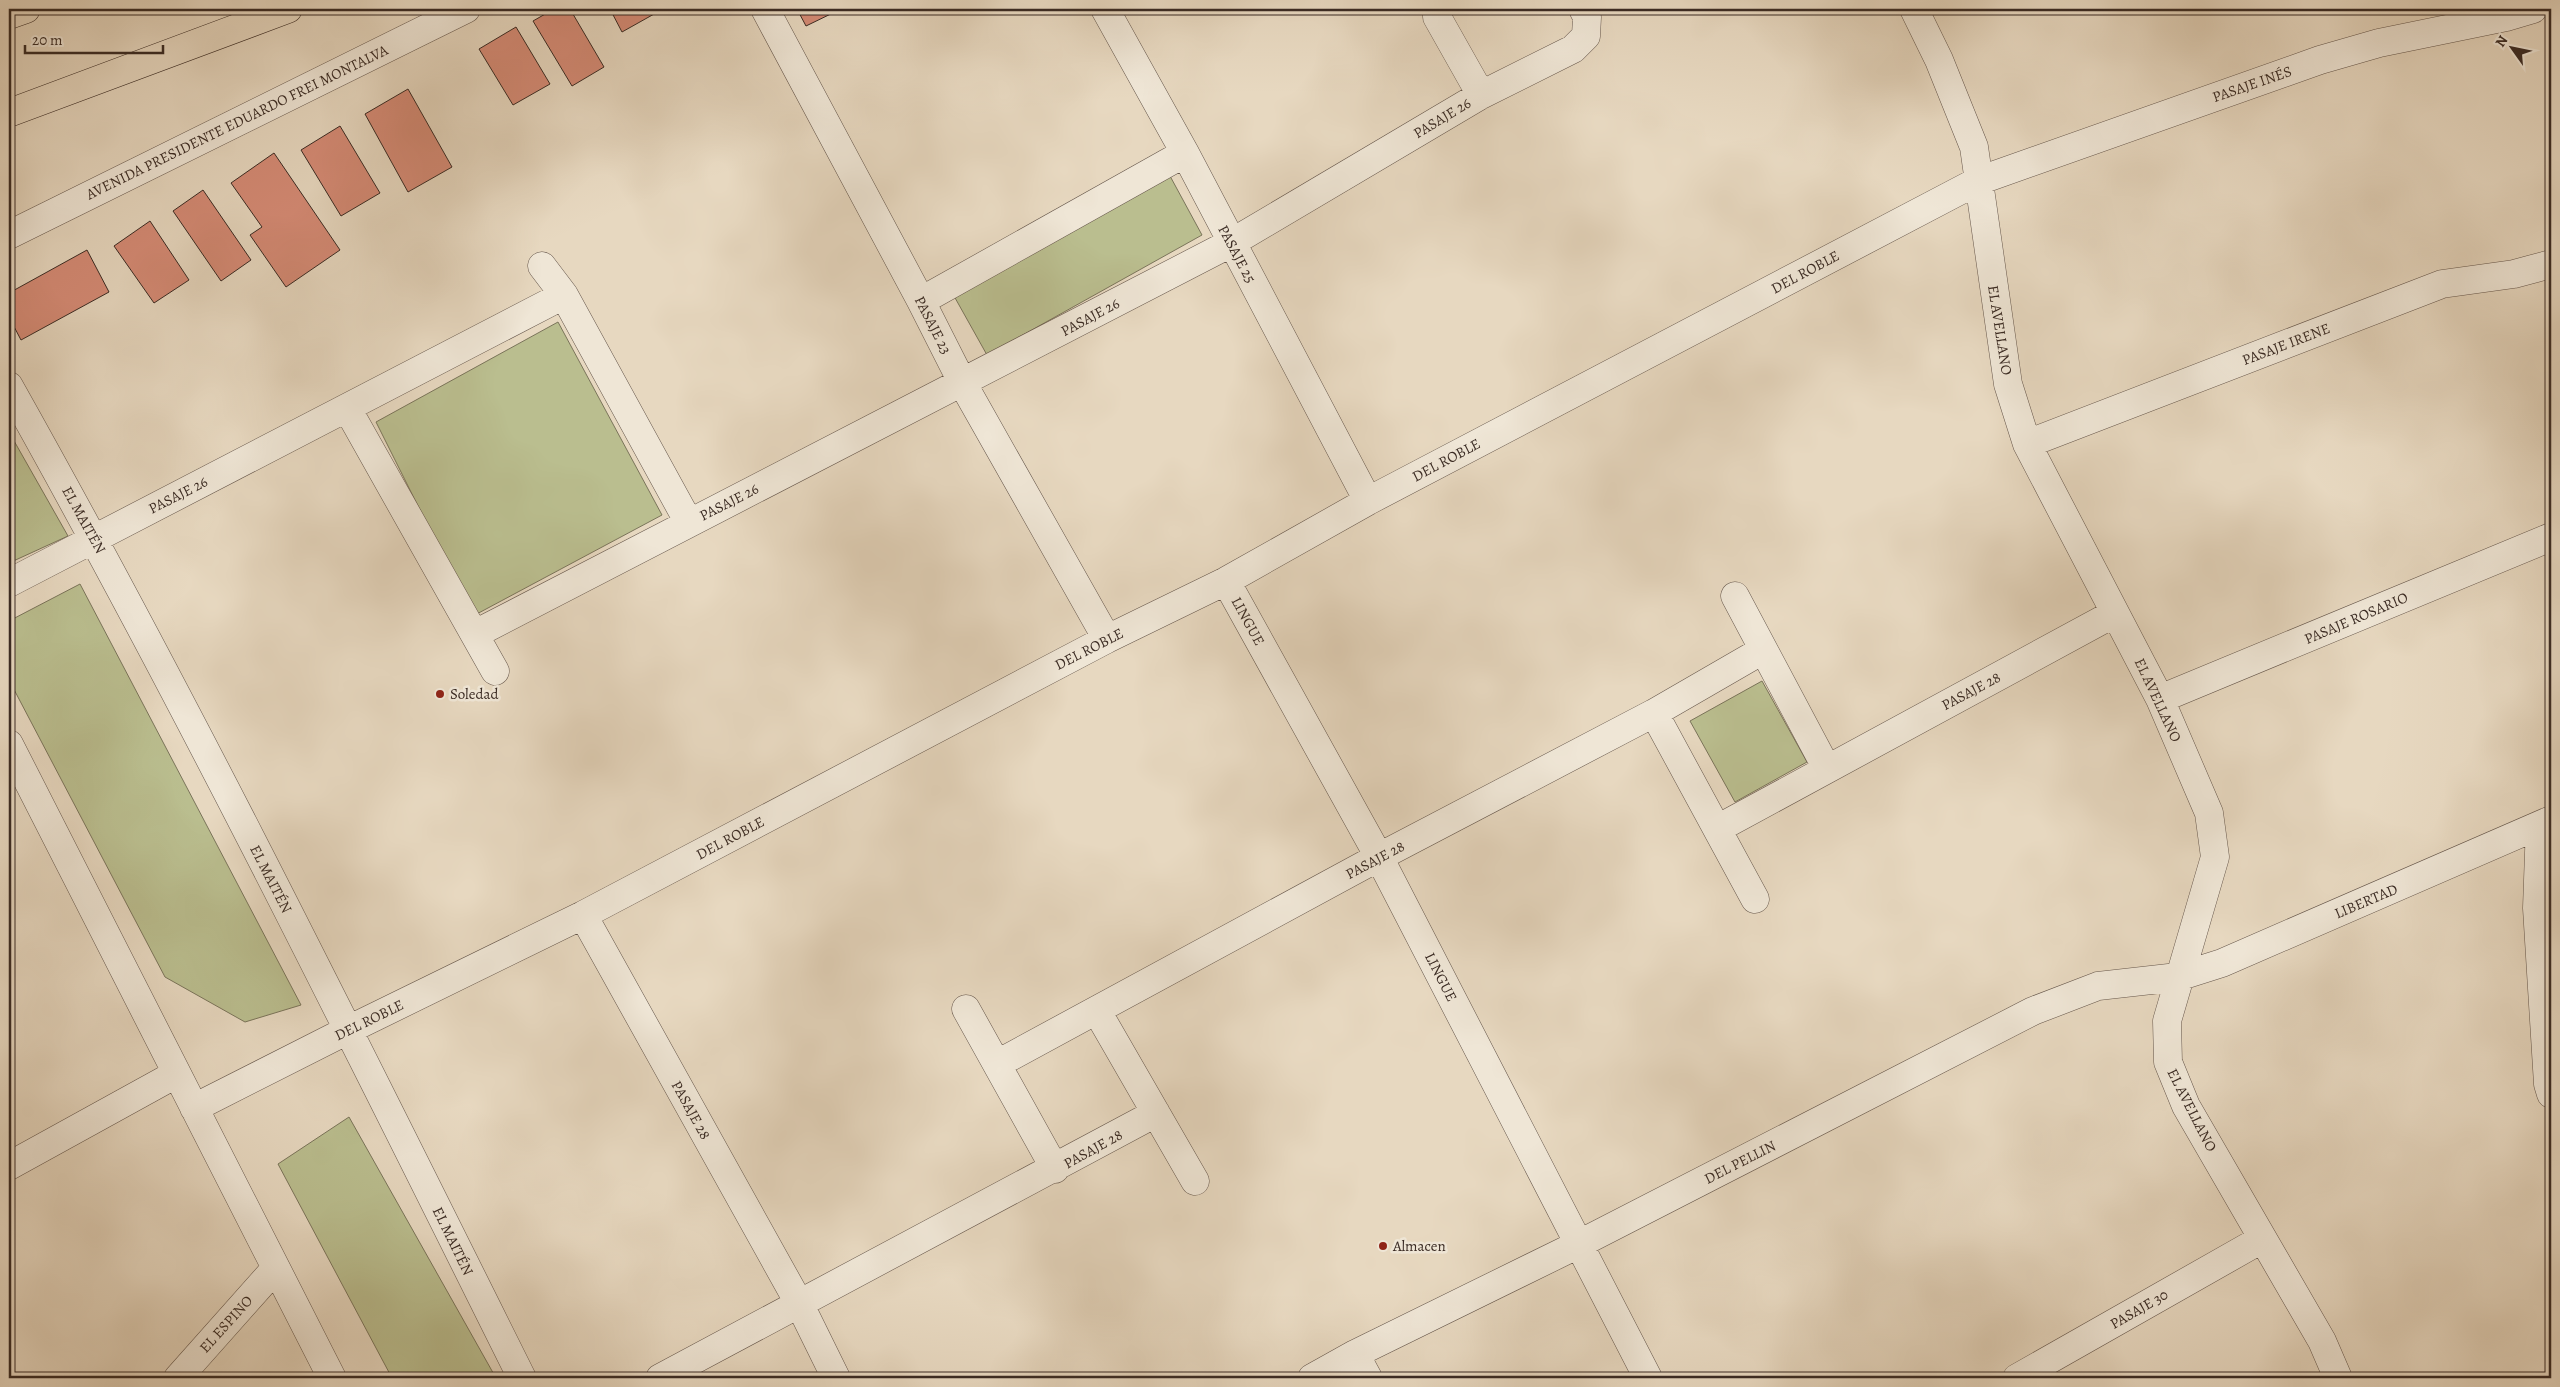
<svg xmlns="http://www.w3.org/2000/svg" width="2560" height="1387" viewBox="0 0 2560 1387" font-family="Alegreya,serif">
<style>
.green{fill:#babe8f;stroke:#7a745a}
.building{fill:#d58b76;stroke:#3a2b24}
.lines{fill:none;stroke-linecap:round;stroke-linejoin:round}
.minor-casing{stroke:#65564b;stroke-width:29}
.major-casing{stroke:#3a2b24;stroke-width:29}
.minor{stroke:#efe6d6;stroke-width:28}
.major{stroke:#e7d8c0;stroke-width:28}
.poi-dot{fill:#8f2418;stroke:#efe6d6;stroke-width:2}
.labels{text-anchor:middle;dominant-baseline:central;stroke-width:5;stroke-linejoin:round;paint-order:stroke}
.street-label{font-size:15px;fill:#3a2b24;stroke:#efe6d6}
.poi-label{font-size:15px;fill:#3a2b24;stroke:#efe6d6;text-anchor:start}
</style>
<rect width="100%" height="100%" fill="#e7d8c0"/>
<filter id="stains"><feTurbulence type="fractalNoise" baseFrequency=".004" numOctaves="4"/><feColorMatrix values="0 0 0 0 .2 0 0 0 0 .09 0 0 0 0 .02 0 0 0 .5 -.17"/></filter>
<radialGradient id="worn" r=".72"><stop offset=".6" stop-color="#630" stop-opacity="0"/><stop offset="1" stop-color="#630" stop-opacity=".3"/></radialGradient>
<path class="green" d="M1170,176L1202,235L987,355L954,296Z
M558,322L662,515L473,616L376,422Z
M9,432L68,536L9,563Z
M80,584L301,1005L245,1022L165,977L9,680V621Z
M1762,681L1807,762L1735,802L1690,721Z
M349,1117L496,1378H392L278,1164Z"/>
<path class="building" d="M554,9H570L604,67L572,86L533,21Z
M610,9H663L622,32Z
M797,9H841L806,26Z
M516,27L550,84L513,105L479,49Z
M408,89L452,167L408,192L365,114Z
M340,126L380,193L341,216L301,150Z
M274,153L340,250L286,287L250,235L262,227L231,183Z
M203,190L251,260L221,281L173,211Z
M150,221L189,280L154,303L114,246Z
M87,250L109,292L21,340L9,317V293Z"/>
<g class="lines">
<g class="minor-casing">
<path id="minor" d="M765,9L921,301L963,384L1107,639
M1105,9L1185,153L1368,501
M1437,9V17L1481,95
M1914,9L1939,60L1974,147L2008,384L2027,444L2160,699L2209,813L2215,857L2167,1021L2168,1062L2186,1106L2322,1341L2338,1378
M9,235L466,9
M542,266L564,295L689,523
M921,301L1185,153
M9,386C191,710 356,1045 522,1378
M347,408L495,671
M2027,444L2442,284L2514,274L2551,264
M1226,581L1379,857L1648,1378
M9,583L564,295
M1735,596L1827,769
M475,634L1231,243L1481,95L1573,49L1586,36L1587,17L1583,9
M2160,699L2551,537
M1654,713L1755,899
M9,744L332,1378
M2540,825L2537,908L2548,1084L2551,1094
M1717,829L2115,613
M583,915L800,1305L836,1378
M966,1009L1055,1169
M1097,1011L1195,1181
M997,1064L1379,857L1654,713L1763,650
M194,1108L348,1030L583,915L1107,639L1226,581L1368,501L1978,181L2320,60L2379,43L2506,17L2533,9
M9,1166L176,1074
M1355,1354L1368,1378
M178,1378L274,1270
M660,1378L1156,1113
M1312,1378L1355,1354L1579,1244L2033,1011L2098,986L2178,977L2222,963L2551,820
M2017,1378L2262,1239"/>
</g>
<g class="major-casing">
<path id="major" d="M9,15L26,9
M9,113L288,9"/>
</g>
<use href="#minor" class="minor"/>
<use href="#major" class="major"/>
</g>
<g class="poi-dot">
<circle cx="440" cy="694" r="5"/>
<circle cx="1383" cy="1246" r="5"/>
</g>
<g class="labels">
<g class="street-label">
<text transform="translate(2252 84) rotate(-19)">PASAJE INÉS</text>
<text transform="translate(1442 118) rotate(-31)">PASAJE 26</text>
<text transform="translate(237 122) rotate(-26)">AVENIDA PRESIDENTE EDUARDO FREI MONTALVA</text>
<text transform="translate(1237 254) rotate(62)">PASAJE 25</text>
<text transform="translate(1805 272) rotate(-28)">DEL ROBLE</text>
<text transform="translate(1090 317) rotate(-28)">PASAJE 26</text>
<text transform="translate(933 325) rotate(63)">PASAJE 23</text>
<text transform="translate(2000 330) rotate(81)">EL AVELLANO</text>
<text transform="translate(2286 344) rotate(-21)">PASAJE IRENE</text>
<text transform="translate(1446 460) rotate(-28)">DEL ROBLE</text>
<text transform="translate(178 495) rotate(-27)">PASAJE 26</text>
<text transform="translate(729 502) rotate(-27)">PASAJE 26</text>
<text transform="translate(84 520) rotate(61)">EL MAITÉN</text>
<text transform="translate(2356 618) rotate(-23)">PASAJE ROSARIO</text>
<text transform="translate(1248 621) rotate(61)">LINGUE</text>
<text transform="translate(1089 649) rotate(-27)">DEL ROBLE</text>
<text transform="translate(1971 691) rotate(-28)">PASAJE 28</text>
<text transform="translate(2158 700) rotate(65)">EL AVELLANO</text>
<text transform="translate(730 838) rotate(-28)">DEL ROBLE</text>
<text transform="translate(1375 860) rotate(-28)">PASAJE 28</text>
<text transform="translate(271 879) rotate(63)">EL MAITÉN</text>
<text transform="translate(2366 901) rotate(-23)">LIBERTAD</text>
<text transform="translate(1441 977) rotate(63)">LINGUE</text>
<text transform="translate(369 1020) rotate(-26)">DEL ROBLE</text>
<text transform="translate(691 1110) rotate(61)">PASAJE 28</text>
<text transform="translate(2192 1110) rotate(63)">EL AVELLANO</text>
<text transform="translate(1093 1149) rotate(-29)">PASAJE 28</text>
<text transform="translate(1740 1162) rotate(-27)">DEL PELLIN</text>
<text transform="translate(453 1241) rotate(64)">EL MAITÉN</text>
<text transform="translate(2139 1309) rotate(-30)">PASAJE 30</text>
<text transform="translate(226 1324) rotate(-48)">EL ESPINO</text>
</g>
<g class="poi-label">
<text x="450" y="694">Soledad</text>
<text x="1393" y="1246">Almacen</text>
</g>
</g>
<rect width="2560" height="1387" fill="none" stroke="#e7d8c0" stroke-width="30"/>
<rect x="10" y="10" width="2540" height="1367" fill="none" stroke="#3a2b24" stroke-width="2.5"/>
<rect x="15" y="15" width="2530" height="1357" fill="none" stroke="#3a2b24"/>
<g transform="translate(2512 48) rotate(303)" stroke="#efe6d6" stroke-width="4" paint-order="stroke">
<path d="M0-4L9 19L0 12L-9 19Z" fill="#3a2b24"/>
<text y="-8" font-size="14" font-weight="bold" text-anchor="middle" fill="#3a2b24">N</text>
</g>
<path d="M25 45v8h138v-8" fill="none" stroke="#3a2b24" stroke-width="2.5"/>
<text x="32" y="45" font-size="15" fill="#3a2b24" stroke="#efe6d6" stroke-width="4" paint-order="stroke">20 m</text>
<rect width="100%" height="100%" filter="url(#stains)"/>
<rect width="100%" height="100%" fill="url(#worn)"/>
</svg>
